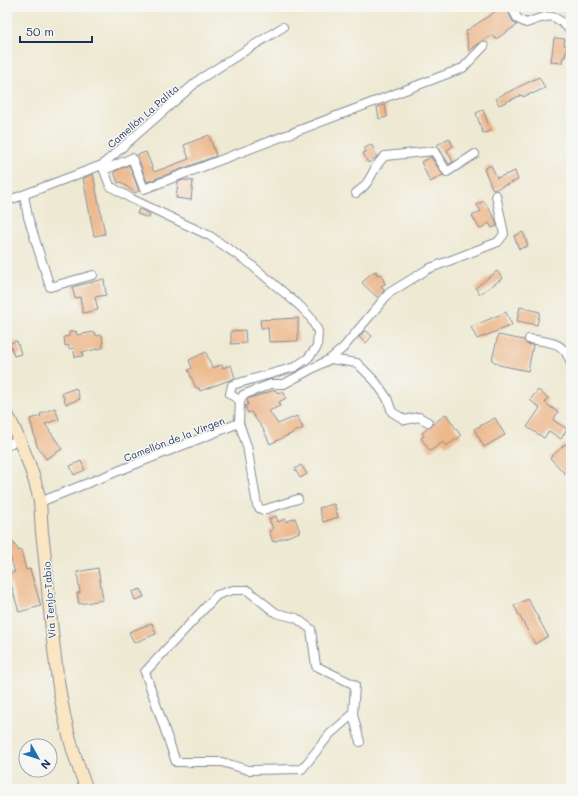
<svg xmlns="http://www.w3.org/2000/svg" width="578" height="796" viewBox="0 0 578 796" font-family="Mali,sans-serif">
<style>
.building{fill:#edb88c}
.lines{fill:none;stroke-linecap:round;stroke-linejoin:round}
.minor-casing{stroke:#848c98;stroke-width:10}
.secondary-casing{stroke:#848c98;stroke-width:14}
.minor{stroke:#fff;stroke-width:8}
.secondary{stroke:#fbe6c4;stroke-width:12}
.labels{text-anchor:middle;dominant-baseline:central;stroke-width:3;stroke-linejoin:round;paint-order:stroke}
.street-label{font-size:10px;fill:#1b2f5e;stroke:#f6f6f2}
</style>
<rect width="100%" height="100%" fill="#f6f6f2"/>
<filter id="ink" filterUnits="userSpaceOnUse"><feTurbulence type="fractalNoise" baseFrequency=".025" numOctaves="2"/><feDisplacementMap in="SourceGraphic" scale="8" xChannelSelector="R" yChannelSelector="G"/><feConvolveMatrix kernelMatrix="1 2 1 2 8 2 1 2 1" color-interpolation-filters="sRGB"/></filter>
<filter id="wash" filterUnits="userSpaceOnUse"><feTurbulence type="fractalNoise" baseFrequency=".012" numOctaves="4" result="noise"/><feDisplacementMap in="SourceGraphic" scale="16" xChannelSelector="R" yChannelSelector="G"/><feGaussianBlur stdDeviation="0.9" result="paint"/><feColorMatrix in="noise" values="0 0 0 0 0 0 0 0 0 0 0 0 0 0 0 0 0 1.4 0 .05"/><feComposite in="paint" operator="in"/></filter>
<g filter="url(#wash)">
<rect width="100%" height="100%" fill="#eee9d2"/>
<g id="blocks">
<path class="building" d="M502,7H506L513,22L517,25L496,39L493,35L482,41L469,51L466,31Z
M554,38L565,39L564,45H567L565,57H563L562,63L551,62Z
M539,77L545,88L532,94V93L523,97L522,95L499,105L496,98Z
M385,105L387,117L379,119L377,107Z
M483,110L491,131L483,133L476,113Z
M209,135L216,156L147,182L137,155L146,152L154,172L189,159L184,145Z
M449,138L453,146L447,150L453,162L449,164L437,145Z
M372,145L377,157L368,163L363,153L366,152L364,148Z
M431,157L443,175L430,182L421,162Z
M129,165L139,191L135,193L121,182L118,183L114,172Z
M491,165L497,178L515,171L518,180L493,190L484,169Z
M93,174L105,234L94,236L83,178Z
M183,180L193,181L191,200L176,198L178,182Z
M484,201L495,219L497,226L492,228L489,223L480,229L472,216L481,211L477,205Z
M139,209L150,214L149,218L137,214Z
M523,232L528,246L519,249L514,236Z
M376,271L377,275L381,274L385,284L381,286L384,291L378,298L362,283L370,274Z
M497,271L503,278L480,294L475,288Z
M104,279L106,295L95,297L98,310L83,313L80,297L75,298L72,287Z
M520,307L540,312L537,325L517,321Z
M506,312L512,325L477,339L471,327Z
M298,318V341L269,342L268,328H261L260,320Z
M245,330L246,343L231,344V331Z
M365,330L372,336L366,343L359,337Z
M76,331L77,335L94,332L97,336L102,335L103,348L82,352L83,356L75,357L73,348L69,349L68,345L65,346L64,337L69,336V332Z
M498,335L524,340L526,344L533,345L528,371L499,365L492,360Z
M17,341L21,354L14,356L10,343Z
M206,352L212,368L222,365L223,368L231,365L235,378L200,391L199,388H196L188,370L192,368L189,360Z
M76,388L80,399L66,404L62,393Z
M275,390L278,393L283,391L286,398L279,402L280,406L269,411L278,424L297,416L303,428L270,444L263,429L251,412L248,413L245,406L248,405L247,399Z
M538,390L548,398L545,403L558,412L553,420L567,429L561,439L549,431L544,438L527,427L540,408L530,400Z
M55,408L59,419L45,424L62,449L46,459L37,446L30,419L41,416L40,414Z
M446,414L461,436L446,446L443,442L430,451L421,438L424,436L422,433Z
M495,418L505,435L484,447L474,429Z
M565,444L571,450V470L566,475L550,458Z
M81,461L85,470L74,475L70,466Z
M301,465L307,474L300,478L295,469Z
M334,504L338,517L323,522L319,508Z
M276,516L278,522L285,519L286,522L295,518L300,532L273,542L269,531L273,529L269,519Z
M7,534L19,551L21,550L26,570L30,569L41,606L19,612L8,574L15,572L9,553L7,554Z
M98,568L103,600L79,604L77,593H80L77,572Z
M141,589L144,597L135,600L132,592Z
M528,599L548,636L535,644L514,606Z
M152,623L156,634L134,643L129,632Z"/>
</g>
</g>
<g filter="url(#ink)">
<use href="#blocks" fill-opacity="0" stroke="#848c98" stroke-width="1"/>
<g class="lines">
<g class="minor-casing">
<path id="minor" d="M511,7L518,19L526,23C550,15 552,11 571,31
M102,165L110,186L132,199L210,236L249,263L301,307L310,317L318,331L317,347L308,358L295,367L232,385L230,394L240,401
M104,170L132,158L144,189L463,68L484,46
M356,193C373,182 371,168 385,156L434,151L447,172L475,154
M24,195L28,217L50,287L93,275
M7,201L102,165L200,79L283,27
M529,339C549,342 565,341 571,364
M330,359L357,363L375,381L387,398L392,412L405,420L419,417L428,422
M7,446L19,438
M298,499L263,510L259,508L257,505L247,446L239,423L240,401L243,395L271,384H284L330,359L343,348L389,293L428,269L498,242L504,234L496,195
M40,502L239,423
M353,714L330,734L302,769L248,770L222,762H176L145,672L217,595L233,590H247L276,613L296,618L311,629L316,666L355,685L353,714L360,742"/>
</g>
<g class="secondary-casing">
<path id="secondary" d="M7,414C21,442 34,471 40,502C41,512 41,522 42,532C53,619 52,708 87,789"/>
</g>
<use href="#minor" class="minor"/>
<use href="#secondary" class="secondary"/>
</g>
</g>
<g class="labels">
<g class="street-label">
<text transform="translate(143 116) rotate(-41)">Camellón La Palita</text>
<text transform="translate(174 439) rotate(-21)">Camellón de la Virgen</text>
<text transform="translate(49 600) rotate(-94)">Vía Tenjo-Tabio</text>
</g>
</g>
<rect width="578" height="796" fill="none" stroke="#f6f6f2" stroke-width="24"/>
<g transform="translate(38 758) rotate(129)"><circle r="19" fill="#f6f6f2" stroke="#9ea6b7"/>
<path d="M0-3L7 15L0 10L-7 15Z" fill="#1f6fb2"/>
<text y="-6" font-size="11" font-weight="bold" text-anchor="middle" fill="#1b2f5e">N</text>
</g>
<path d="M20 36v6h72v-6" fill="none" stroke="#1b2f5e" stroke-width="2"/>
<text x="26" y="36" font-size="12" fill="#1b2f5e" stroke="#f6f6f2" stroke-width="3" paint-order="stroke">50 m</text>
</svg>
